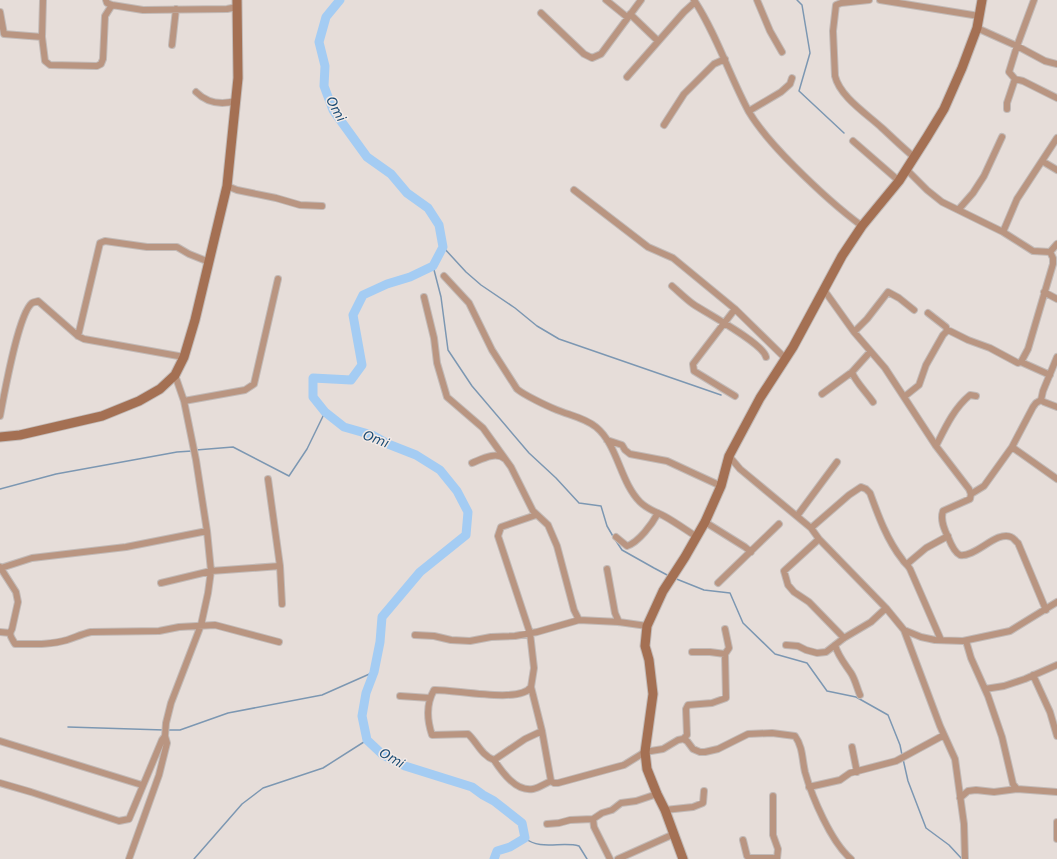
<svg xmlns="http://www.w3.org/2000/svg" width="1057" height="859" viewBox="0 0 1057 859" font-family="'DejaVu Sans',sans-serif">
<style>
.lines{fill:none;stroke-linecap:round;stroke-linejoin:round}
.stream{stroke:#7c97b2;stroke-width:1.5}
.river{stroke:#a4ccf3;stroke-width:9}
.street-casing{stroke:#c2bab7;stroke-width:8}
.secondary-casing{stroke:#c2bab7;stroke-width:11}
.street{stroke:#b99581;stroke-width:6}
.secondary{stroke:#a47053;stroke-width:9}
.labels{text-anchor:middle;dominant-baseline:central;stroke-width:3;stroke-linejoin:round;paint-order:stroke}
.water-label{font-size:13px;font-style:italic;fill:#194a73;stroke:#f3eae6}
</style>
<rect width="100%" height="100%" fill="#e6ddd9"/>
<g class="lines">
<path class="stream" d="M797,0L802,5L810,53L799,91L844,133
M443,247L466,272L481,285L515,308L537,326L559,339L721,395
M433,266L441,297L448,350L472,386L529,453L556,478L579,503L601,506L607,526L614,538
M196,450L233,447L289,476L307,449L325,412
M0,489L56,474L177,452L192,451
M616,541L622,550L654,568L669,576
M674,578L704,590L730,593L743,623L775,654L807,663L827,691L856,697L888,715L900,745L902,755
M68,727L164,730
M168,730H180L228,713L322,695L374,672
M903,759L908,781L926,828L949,845L962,859
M525,838C540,851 562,841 579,846L587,859
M194,859L242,804L263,788L323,768L367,740"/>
<path class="river" d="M340,0L326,17L319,42L325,66L324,86L333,110L367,157L391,174L407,193L428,208L439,225L443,247L433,266L410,277L387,284L363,295L353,315L362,365L351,380L313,378V397L325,412L344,427L372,435L388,444L416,455L440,470L457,491L468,512L466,535L420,572L382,617L380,642L374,672L366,693L362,716L367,740L383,755L405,766L472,787L483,795L494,801L522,823L525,838L510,847L497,851L494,859"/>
<g class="street-casing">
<path id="street" d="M43,0L42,37L45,61L50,65L97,66L101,64L103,59L105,16L112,5
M106,0L107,3L112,5L143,10L227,9L237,7
M606,0L627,17
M694,0C717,35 729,75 749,112C761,132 777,149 794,166C816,188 836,207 862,226
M757,0L770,31L782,52
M869,0L841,3L836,5L833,31L835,76C840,97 867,114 882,128C893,138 903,148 914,157
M880,0L979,16
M1034,0L1017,46L1009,72L1015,79L1023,81L1057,98
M0,12L4,34L42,37
M541,13L584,54L592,58L601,54L641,0
M630,14L658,41
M977,28L1017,46L1045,61L1057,64
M172,45L176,9
M627,77L684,12L695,2
M196,92C207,103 221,105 236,101
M1007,109V103L1015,79
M749,111L781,92L790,84L792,78
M664,125L684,94L714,64L725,59
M853,141L899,181
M1042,161L1057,170
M906,169L927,190L942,202L1003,232L1033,251L1050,252L1057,244
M227,186L237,190L276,198L300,205L322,206
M574,190L648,247L673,258L735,309L786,359
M959,209L973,193L984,176L1002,137
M1003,232L1017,199L1057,138
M444,276L469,303L492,350L517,389C524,395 547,406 557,410C569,415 585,418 596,427C618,445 620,482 640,502C647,509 656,512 664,516C675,522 686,530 697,537
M672,286C679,292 686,299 693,304C706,313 763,343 766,357
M824,290L854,332L885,368L936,446L969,489L971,494L970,499L943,511C940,520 944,529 948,537C950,542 955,553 960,555C975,558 997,530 1011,537C1014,538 1016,542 1018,543L1046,610
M1044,292L1057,299
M424,297L434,338L437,363L447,397L483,428L511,467L533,511L548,525L557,546L574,610L579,620
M735,309L696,360L693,364L694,371L735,396
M928,313L946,327L947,331
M854,332L867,319L888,292L899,298L914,310
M78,336L100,243L105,241L147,247H177L189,254L209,262
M1021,362L1028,349L1053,264V258L1050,252
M852,372C854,380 867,393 873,402
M822,394L852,372L870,352
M904,397L919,385L926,365L943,335L947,331H950L968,340L990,348L1018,363L1021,362L1050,375
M1041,400L1044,402L1057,407
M184,401L245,390L254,384L278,279
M0,416C4,396 18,314 32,303C34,302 36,302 38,301L78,336L84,339L184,357
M607,440L622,445L625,450L630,454L667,461L721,486
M936,446C945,428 954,408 970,395L976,396
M1012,447L1057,479
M729,456L740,469L811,528L819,539L886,608L904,630L921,637L935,640L963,641L1010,631L1057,602
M472,463C482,459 496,451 505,459
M268,479L280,566L282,604
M971,494L984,486L1012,447L1033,407L1036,403L1041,400L1043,391L1057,357
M536,515L501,527L498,536L530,633L534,668L531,687L542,731L551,781L554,783H558L624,765L645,752L663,749L678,740L683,739L687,741L693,749L700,752H705L718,749L748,734L772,733L795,736C803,747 802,759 805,772C812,797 831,842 851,859
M797,516L837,462
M705,522L745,547L751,552
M811,528L849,495L861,487L866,489L870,493C878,515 887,540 902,559C904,563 908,565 910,569L941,640
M616,537L627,546C639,542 652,524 658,513
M819,539L784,571L788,585L794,592L809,602L844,638
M907,564L926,548L948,536
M0,567L16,592L18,602L12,629C8,635 12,638 15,644C32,644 50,645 67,640C76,637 82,634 91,632L159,631L179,627L215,625L279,642
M1,568L32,558L126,547L207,531
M607,569L615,613L619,622
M161,583L211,571L280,566
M718,583L779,524
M904,630L940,726L955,759L964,824L965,859
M0,632L10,633
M415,635L434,636L451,640L470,641L491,637L515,636L537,632L579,620L619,622L647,626
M966,641L971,658L988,696L1002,737L1013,784L1017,789
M786,645L798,646L806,650L817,653L826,652L844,638L871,622L886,608
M835,645C838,656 845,664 851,673C855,679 857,688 860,695
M692,652H710L725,654
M1033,675L1050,712L1057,736
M531,687C520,704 453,689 434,690C426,704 427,720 432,735L468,734C477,742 481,755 494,760L525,739L542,731
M985,689L1004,686L1025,679L1057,665
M400,696L430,698
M683,739L687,735L686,709L688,705L712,703L726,698L725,654L729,648L725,629
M0,741L142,785
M852,747L857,772
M494,760C502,772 516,792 533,789C539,788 546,783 551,781
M0,783L31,792L119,821L129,819L162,740L165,736L166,723L171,703L201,625L208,593L211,571L207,531L196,460L184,401L175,375
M809,787L840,780L850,773L896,761L944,735
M773,796V835L778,849L777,859
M960,798L968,791L976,790L994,792L1017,789L1057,792
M665,810L693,807L703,803L704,791
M1057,822V839
M547,824L559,823L570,820L593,819
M743,840L747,856L749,858H773V859
M129,859L159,775L167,743L165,736
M610,859L594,827L593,819L602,813L612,810L621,803L636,801L657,794
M618,859L674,834"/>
</g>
<g class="secondary-casing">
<path id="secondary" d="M0,437L20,435L102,416L139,401L160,389L175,375L184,357L195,320L227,186L238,78L237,0
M683,859L665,810L657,794L647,769L645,752L653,694L649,660L645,646L647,626L663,591L685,557L705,522L721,486L729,456L760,398L793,347L842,256L862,226L899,181L927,137L944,109L962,68L977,28L982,0"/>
</g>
<use href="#street" class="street"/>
<use href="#secondary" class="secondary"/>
</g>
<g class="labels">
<g class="water-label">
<text transform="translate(336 109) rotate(61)">Omi</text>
<text transform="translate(376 439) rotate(21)">Omi</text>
<text transform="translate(392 758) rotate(30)">Omi</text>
</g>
</g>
</svg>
